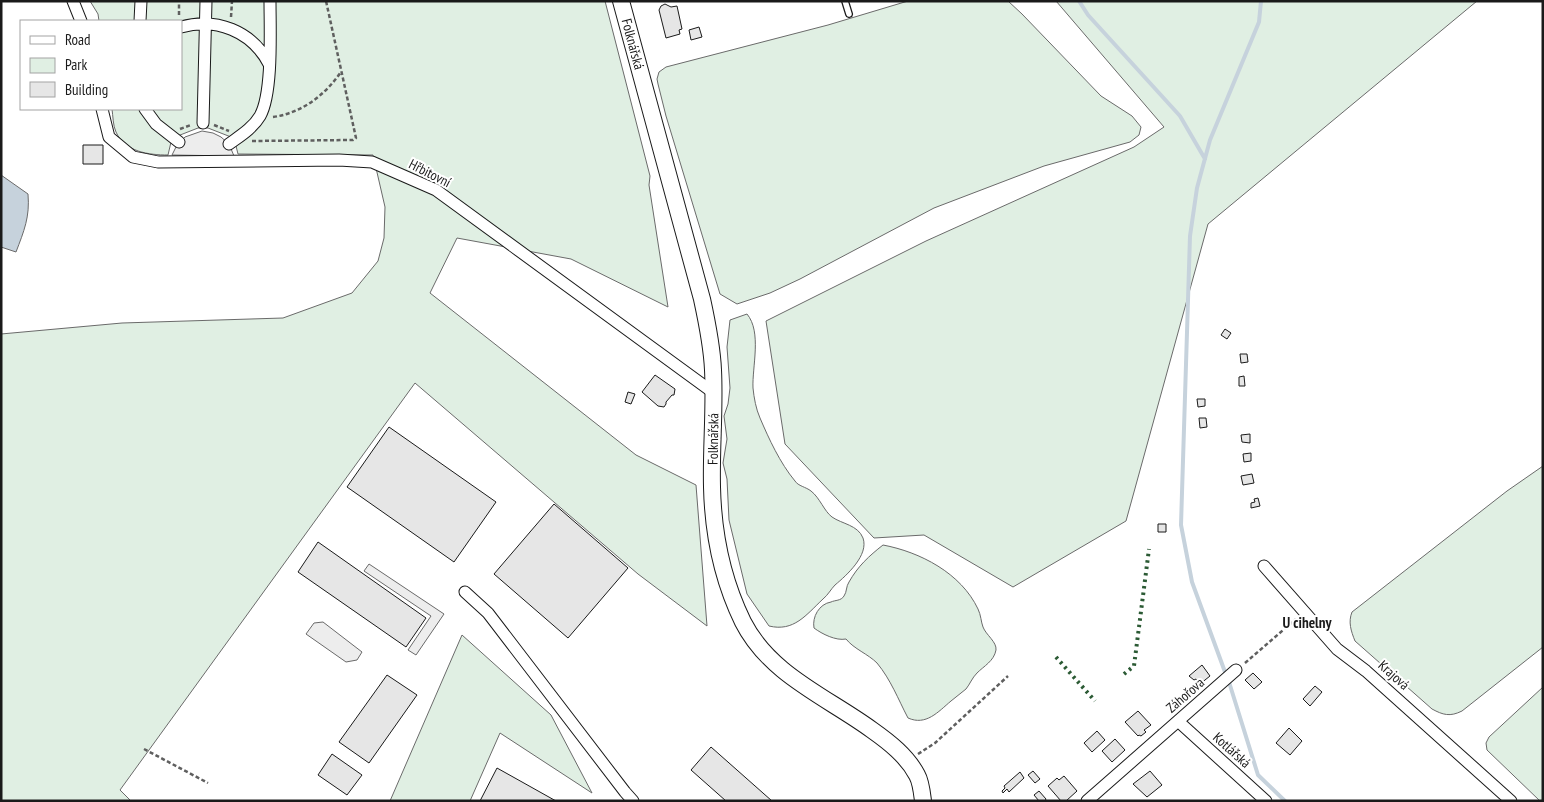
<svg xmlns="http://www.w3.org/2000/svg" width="1544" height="802" viewBox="0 0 1544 802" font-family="'PT Sans Narrow',sans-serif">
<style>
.green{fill:#e0efe3;stroke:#6a6a6a}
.parking{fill:#ededed;stroke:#6a6a6a}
.water{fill:#c6d2dc;stroke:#6a6a6a}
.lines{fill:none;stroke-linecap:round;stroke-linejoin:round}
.stream{stroke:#c6d2dc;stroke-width:4}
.building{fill:#e6e6e6;stroke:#1a1a1a}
.lane-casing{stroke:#1a1a1a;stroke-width:8}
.street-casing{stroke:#1a1a1a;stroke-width:13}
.secondary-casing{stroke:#1a1a1a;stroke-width:18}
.path{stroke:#5f5f5f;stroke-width:2.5;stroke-dasharray:4 2.5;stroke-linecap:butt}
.lane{stroke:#fff;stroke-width:5.5}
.street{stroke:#fff;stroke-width:11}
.secondary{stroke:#fff;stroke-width:16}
.hedge{stroke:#2b5a34;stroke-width:4;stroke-dasharray:2.5 4;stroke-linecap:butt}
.labels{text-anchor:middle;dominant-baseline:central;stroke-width:4;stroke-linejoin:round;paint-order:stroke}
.street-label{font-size:14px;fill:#1a1a1a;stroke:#fff}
.neighbourhood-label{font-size:15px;font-weight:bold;fill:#1a1a1a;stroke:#fff}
</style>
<rect width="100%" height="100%" fill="#fff"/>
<path class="green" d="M90,1H605L650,176L649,185L668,307L571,259L457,238L430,293L636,455L696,485L707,626L638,574L415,383L120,790L131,801H1V334L122,323L283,318L352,293L378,261L384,238L385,207L373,155L238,154L235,142L231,137L208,128H198L175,137L171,142L168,155C149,155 125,152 116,132C113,126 113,116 112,109H181V21H99L98,14Z
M908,1H1008L1022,14L1101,96L1132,116L1141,127L1139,135L1130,142L1044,166L934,208L800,279L770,293L737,304L720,294L666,116L658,84L657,79L659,72L666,67L828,25Z
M1056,1H1477L1208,224L1126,521L1013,587L924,535L874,538L785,444L766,321L926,241L1134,147L1164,127Z
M747,314C762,332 752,367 753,388C754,398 756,409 760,418C769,439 780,463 795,481C798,486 806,487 811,491C820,498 824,511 832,517C842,524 858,525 863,538C869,555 847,575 835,585C831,589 828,595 823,599C806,615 794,632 769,626L747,594L729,520L727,479L723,463L727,439L724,416L728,404L730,388L727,347L730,320Z
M1543,466V647L1462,711C1450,717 1443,715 1432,709L1355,641C1351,631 1348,622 1352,612L1507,491Z
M883,545C920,552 961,573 978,609C981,615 981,622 983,627C986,635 997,642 996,650C994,661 984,666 977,673C972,678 970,684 966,689C961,693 956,697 951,701C938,712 926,726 908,718C898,699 891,680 877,663C868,654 854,649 846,639C836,641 822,634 814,628C812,617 819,604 831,602C835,600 841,601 844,596C847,592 846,586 849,582C858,566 869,556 883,545Z
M462,635L551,715L592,793L500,733L470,801H390Z
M1543,687V801H1540L1487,750L1486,743L1489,737Z"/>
<path class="parking" d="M202,131L213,133L221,137L229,144L234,156L172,155L177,145L185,137Z
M369,564L444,614L416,655L408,650L431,616L364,571Z
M323,622L362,652L357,660L346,662L306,634L314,623Z"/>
<path class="water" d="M1,175L28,194C30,217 24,231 16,252L1,247Z"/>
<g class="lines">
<path class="stream" d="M1079,1L1088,15L1180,116L1205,159
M1225,672L1192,582L1181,525L1190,236L1197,188L1210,140L1259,22L1261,1
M1229,682L1258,775L1285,801"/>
</g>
<path class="building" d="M665,4L671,7L677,6L682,29L679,30L680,34L666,38L659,10L661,6Z
M699,27L702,37L691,40L689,30Z
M83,145H103V164H83Z
M1225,329L1231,333L1227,339L1221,335Z
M1240,354H1247L1248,362L1241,363Z
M655,375L675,389L674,395H672L666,402V404L664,407L658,406L642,392Z
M1244,376L1245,386H1239V377Z
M628,392L635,394L631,404L625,402Z
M1197,399H1205V406L1198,407Z
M1199,418H1206L1207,427L1200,428Z
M389,427L496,502L454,562L347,487Z
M1250,434V443L1242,442L1241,435Z
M1251,453V461L1244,462L1243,454Z
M1252,474L1254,483L1243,485L1241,476Z
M1258,498L1260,506L1251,508V503L1255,502L1254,499Z
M554,504L628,568L568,638L494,574Z
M1158,524H1166V532H1158Z
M318,542L426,618L406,647L298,572Z
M1202,665L1210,676L1200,684L1196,679L1194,680L1189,676Z
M1253,673L1262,682L1254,689L1245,680Z
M387,675L417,695L369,763L339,742Z
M1315,686L1322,692L1310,706L1303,699Z
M1138,711L1151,725L1144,730L1146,732L1141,736L1139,735L1138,736L1125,722Z
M1289,728L1302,741L1290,755L1276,743Z
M1097,731L1105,740L1092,752L1084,743Z
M1115,739L1125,750L1112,762L1102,751Z
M711,747L772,801H726L691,770Z
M332,754L362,775L347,795L318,775Z
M497,768L556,801H480Z
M1033,771L1040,779L1035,783L1028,775Z
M1150,771L1162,785L1147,797L1133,784Z
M1020,772L1024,778L1009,792L1007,789L1003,793L1002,791L1005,788L1004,786Z
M1064,776L1077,791L1066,801H1061L1048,786L1057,778L1059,780Z
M1039,791L1046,799L1045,801H1039L1034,795Z"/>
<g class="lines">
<g class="lane-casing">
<path id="lane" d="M845,1L849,14"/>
</g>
<g class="street-casing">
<path id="street" d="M73,1L81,21
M140,21L141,1
M181,27C216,17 252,31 269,64
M102,109L109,137L133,157L158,162L339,160L372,162L436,190L714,393
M145,109L156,124L179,142
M203,123L206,1
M229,144C240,136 253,128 260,116C273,93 270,29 270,1
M1264,566L1337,649L1366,671L1511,801
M465,592L488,613L625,792L633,801
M1179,722L1266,801
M1087,801L1236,670"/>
</g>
<g class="secondary-casing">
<path id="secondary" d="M621,1L702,299C707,322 712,346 713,370C715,409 711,448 712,487C713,533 723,581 743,622C770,675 827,697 872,730C889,742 907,756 917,775C921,782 922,793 923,801"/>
</g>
<path class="path" d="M179,15V1
M231,17L232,1
M273,117C302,113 325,95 341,72
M214,125L229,131
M180,129L191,125
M252,141L353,140L356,138L326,1
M1245,663L1296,619
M144,749L208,783
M918,754L935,743L1008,676"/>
<use href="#lane" class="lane"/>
<use href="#street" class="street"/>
<use href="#secondary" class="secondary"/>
<path class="hedge" d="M1056,657L1095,701
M1124,674L1134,666L1149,549"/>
</g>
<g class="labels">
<g class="street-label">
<text transform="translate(633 44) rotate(75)">Folknářská</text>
<text transform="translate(430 173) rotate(27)">Hřbitovní</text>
<text transform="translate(713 439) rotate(-89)">Folknářská</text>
<text transform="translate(1394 675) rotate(42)">Krajová</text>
<text transform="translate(1185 695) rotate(-41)">Záhořova</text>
<text transform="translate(1232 750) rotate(42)">Kotlářská</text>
</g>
<g class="neighbourhood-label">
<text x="1307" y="622">U cihelny</text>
</g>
</g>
<rect width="1544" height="802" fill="none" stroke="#1a1a1a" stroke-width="5"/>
<rect x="20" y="20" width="162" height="90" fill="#ffffff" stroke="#a3a3a3"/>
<rect x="30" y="36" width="25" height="8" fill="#ffffff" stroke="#a3a3a3"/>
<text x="65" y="45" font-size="15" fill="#1a1a1a">Road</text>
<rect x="30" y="58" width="25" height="15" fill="#e0efe3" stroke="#a3a3a3"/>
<text x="65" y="70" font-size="15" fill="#1a1a1a">Park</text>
<rect x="30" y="82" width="25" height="15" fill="#e6e6e6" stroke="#a3a3a3"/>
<text x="65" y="95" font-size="15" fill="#1a1a1a">Building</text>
</svg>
